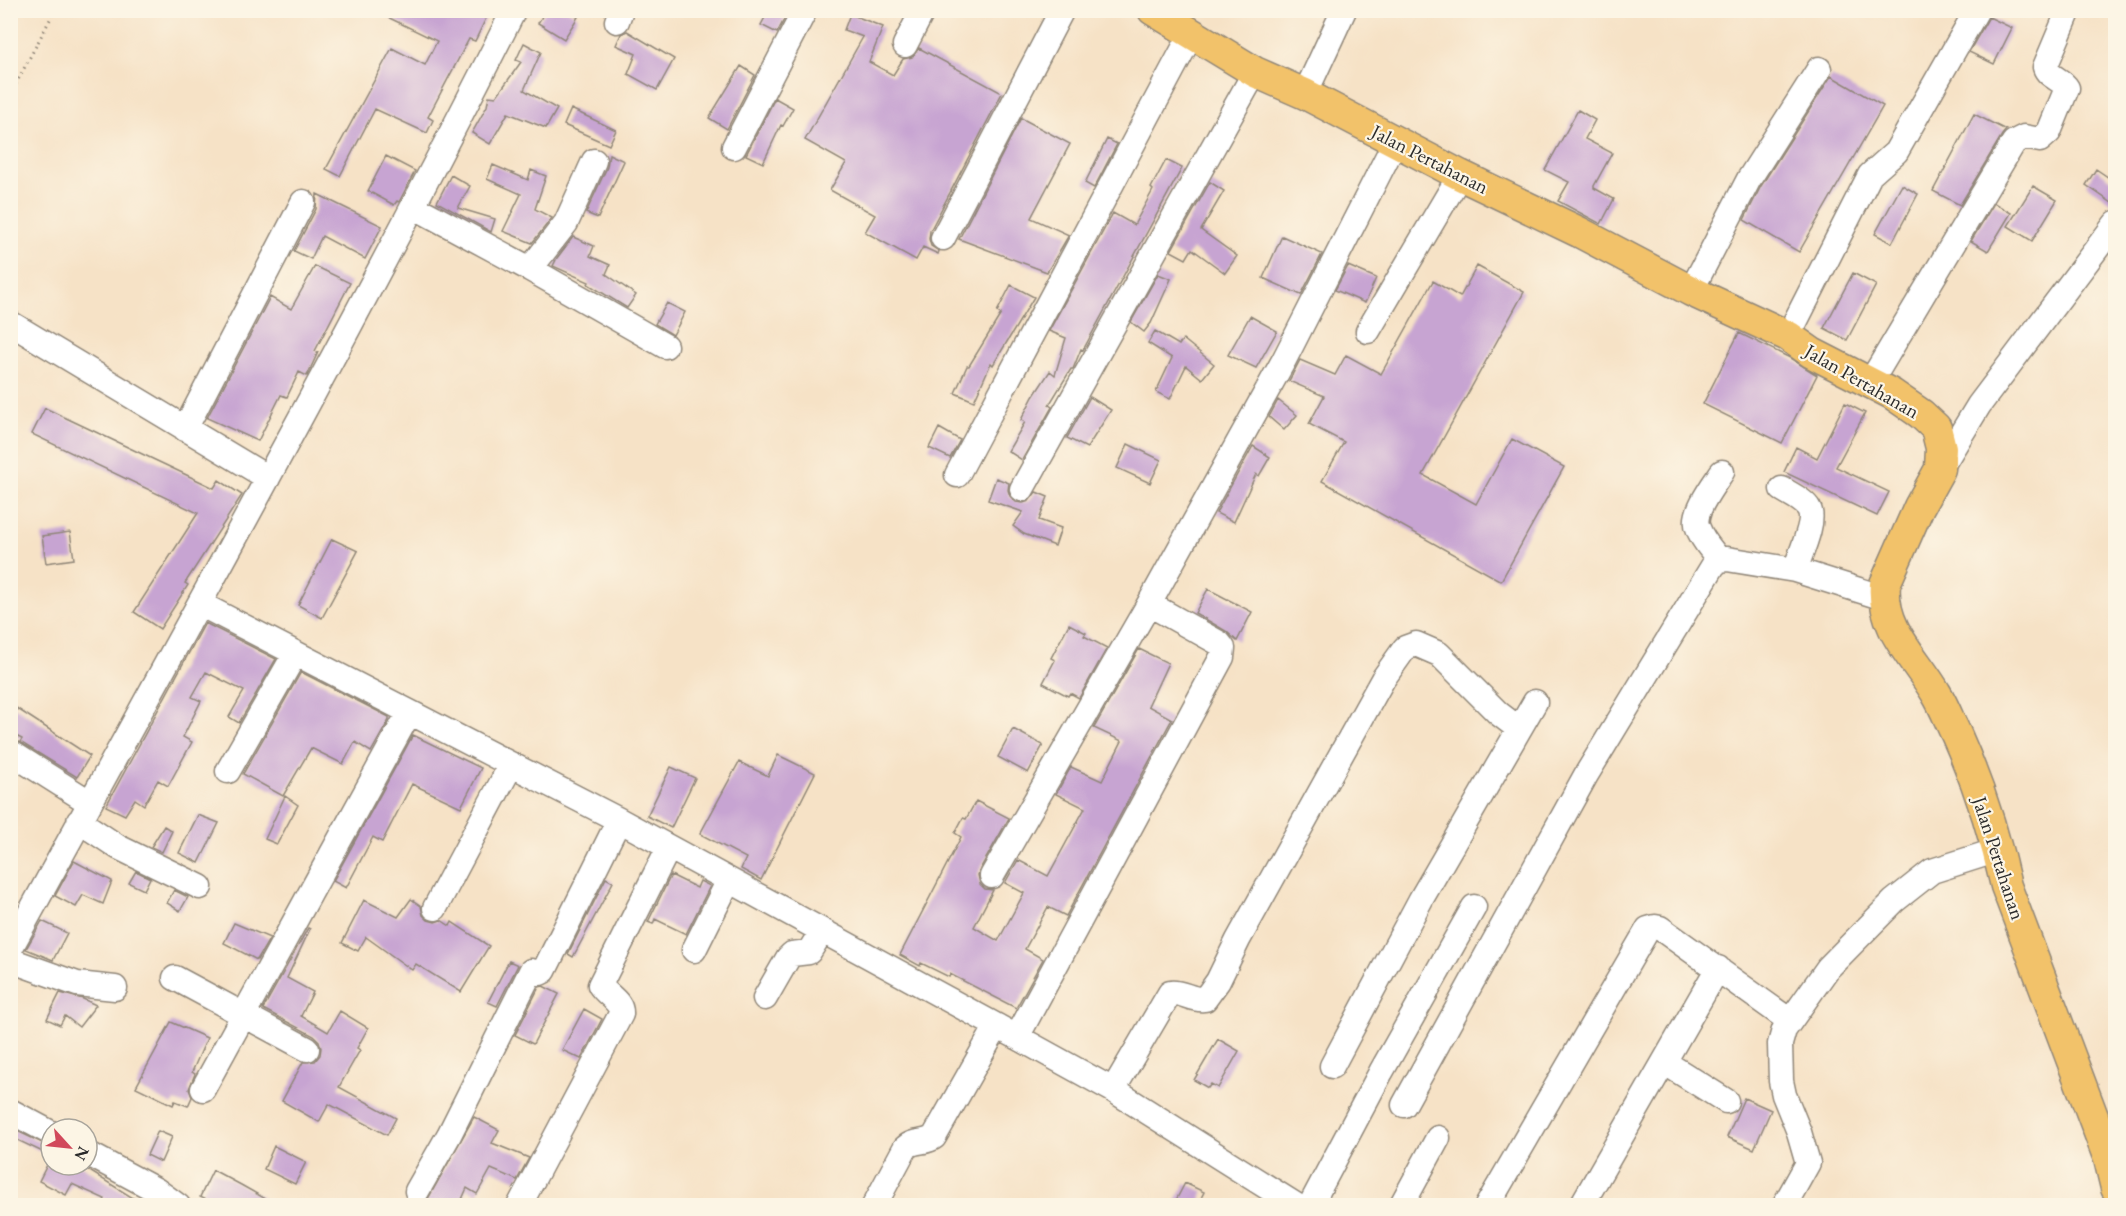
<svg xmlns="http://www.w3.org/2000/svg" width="2126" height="1216" viewBox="0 0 2126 1216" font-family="'EB Garamond',serif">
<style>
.building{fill:#c7a4d2}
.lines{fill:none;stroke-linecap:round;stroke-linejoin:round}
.minor-casing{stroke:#908678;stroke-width:27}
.major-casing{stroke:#908678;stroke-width:33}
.path{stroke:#908678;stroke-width:3;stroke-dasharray:1.5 4.5;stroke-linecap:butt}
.minor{stroke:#fff;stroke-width:24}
.major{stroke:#f2c26a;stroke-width:30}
.labels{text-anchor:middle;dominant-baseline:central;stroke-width:4.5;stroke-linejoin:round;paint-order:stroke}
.street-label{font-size:20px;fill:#2b2b2b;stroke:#fcf5e5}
</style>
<rect width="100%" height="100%" fill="#fcf5e5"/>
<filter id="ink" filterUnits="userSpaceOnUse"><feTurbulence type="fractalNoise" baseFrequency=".0167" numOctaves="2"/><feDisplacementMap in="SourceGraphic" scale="12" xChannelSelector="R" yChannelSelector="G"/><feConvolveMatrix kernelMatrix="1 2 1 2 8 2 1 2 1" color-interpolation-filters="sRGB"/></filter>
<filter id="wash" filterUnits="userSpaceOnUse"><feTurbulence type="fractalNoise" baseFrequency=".008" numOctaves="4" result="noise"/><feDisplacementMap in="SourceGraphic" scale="24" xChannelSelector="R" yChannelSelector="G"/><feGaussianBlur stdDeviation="1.35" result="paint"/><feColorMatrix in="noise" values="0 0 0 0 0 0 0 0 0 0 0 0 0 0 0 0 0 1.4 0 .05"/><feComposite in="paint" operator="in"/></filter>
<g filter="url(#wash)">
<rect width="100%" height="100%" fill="#f6e2c6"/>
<g id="blocks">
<path class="building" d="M373,10H490L475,41L469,39L428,117L433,120L427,133L375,109L340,176L326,169L392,48L425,65L437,41Z
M546,10H567L578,17L564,39L538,23Z
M769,10H789L777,33L761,25Z
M850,14L883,27L869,62L893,75L903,59L912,57L919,48L1002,93L930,231L929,239L931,246L939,251L938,254L923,247L916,260L865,232L875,215L830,190L846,163L805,140L863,37L844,30Z
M1989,17L2012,28L1994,64L1969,52Z
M627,31L674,59L657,90L628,74L636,54L616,45L621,34Z
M524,43L541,52L524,90L557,109L546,128L508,113L490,144L472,133L487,106L489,96L496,97L521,62L516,60Z
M741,66L755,75L727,129L709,118Z
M1831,76L1883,106L1799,252L1744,220L1761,186Z
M775,98L793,108L783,126L781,125L763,163L746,155Z
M571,109L616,130L609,145L564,125Z
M1578,110L1595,120L1585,139L1612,153L1594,186V188L1614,199L1601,224L1558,201L1569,182L1545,170Z
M1974,114L2006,130L2002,135L1960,205L1933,191Z
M1021,118L1070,144L1031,218L1069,235L1047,272L959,239Z
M1107,139L1117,144L1094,188L1085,183Z
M609,154L624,161L598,218L586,213L607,167Z
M386,156L415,171L399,202L397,201L394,205L368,191Z
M1166,160L1182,168L1083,350L1081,349L1073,369H1071L1049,405L1052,407L1022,460L1008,451L1025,422L1021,420L1033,397L1050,371L1055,375L1066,338L1049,331L1113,213L1134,225L1153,190L1151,188Z
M493,165L528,180L531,170L546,176L535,209L552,218L532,243L503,231L521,194L487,179Z
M2096,169L2115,182V205L2086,185Z
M451,175L470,186L458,208L495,219L491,232L437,202Z
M1210,182L1224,191L1201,230L1237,256L1225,273L1192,249L1186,259L1171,251Z
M1902,185L1918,194L1892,243L1875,234Z
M2033,186L2057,200L2032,241L2008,226Z
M317,194L382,226L365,259L322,236L311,259L294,251L316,209Z
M1994,203L2011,213L1988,251L1971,241Z
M1282,236L1322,254L1301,295L1263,278Z
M573,237L594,246L590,256L610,265L606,274L636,295L627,308L588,284L589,282L553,266L557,258Z
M315,266L350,283L315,351L318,352L307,376L299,372L287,397L281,395L258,441L207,418L270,297L291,309Z
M1348,266L1376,278L1365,303L1335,290Z
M1477,266L1524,292L1423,475L1476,504L1512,439L1564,467L1501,581L1322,481L1344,442L1309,424L1324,396L1289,381L1300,360L1335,375L1346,355L1381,374L1433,281L1460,297Z
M1853,273L1876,285L1847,340L1824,328Z
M1158,274L1171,279L1151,323L1144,332L1131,322Z
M1011,285L1034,297L993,365L991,363L974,401L955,393L967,366H969L1001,314L997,312Z
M667,303L685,312L673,335L655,324Z
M1250,316L1277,331L1256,368L1228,355Z
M1155,331L1179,345L1183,339L1214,364L1202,379L1186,366L1170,399L1156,392L1172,358L1148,343Z
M1739,333L1790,358L1817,375L1782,443L1703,404Z
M1090,397L1111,410L1087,448L1067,438Z
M1278,400L1297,415L1284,430L1269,417Z
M1845,403L1865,413L1836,467L1889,492L1877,516L1784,472L1796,447L1817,458Z
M45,408L214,488L219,480L242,495L185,583L188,585L160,629L134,612L198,513L32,434Z
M939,428L960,440L950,458L929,448Z
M1128,444L1161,460L1150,483L1117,468Z
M1253,446L1270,457L1259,476L1256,474L1234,522L1216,513Z
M996,478L1009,483L1008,490L1010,496L1016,502L1023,503L1029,501L1036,492L1048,497L1039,520L1061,528L1055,546L1024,534L1013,526L1023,512L988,500Z
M70,532L74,559L46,563L42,536Z
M332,539L358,551L322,618L298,605Z
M1208,589L1252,612L1237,641L1226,631L1195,613Z
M205,623L276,659L239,723L229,717L244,691L206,672L192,697L201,701L183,737L192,742L168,786L158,780L144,805L135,799L125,815L106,806Z
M1069,624L1086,633L1084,636L1107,648L1079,698L1070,693L1068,696L1043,683L1055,660L1051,658Z
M1139,649L1168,663L1148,706L1172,719L1066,916L1048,907L1025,949L1043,959L1016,1008L950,974L949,977L921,963L920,966L900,955L961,837L955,833L963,818L966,819L976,801L1009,818L980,869L978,875L980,884L985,889L993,890L974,927L998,941L1024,893L1005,883L1018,860L1048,876L1085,808L1056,794L1071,767L1102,781L1122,741L1094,728Z
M301,672L389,717V720L371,752L355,742L343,764L311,748L283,796L243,774Z
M10,704L90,756L77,777L20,742L22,739L10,733Z
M1013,729L1043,745L1028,773L998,757Z
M413,735L481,768L461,807L412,784L382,842L373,837L346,888L333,881Z
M778,755L815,773L761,880L741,869L746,858L700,834L739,762L768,776Z
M671,767L695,778L671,828L647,816Z
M285,796L298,805L277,844L265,839Z
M198,815L219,823L199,863L179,853Z
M164,826L172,831L162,852L151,847Z
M74,861L112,881L103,904L83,895L76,907L55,896Z
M136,871L150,878L144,890L129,883Z
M671,875L697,888L700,881L710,886L686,934L655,919L653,924L648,922Z
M606,878L613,882L573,957L568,954Z
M174,890L188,897L180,911L167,903Z
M411,899L421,906L423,915L428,920L435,922L441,920L450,926L452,922L489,946L461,992L416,964L412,970L366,937L358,951L342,943L364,900L398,917Z
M42,921L67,933L53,960L26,949Z
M234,923L270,938L257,960L224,943Z
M308,928L310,929L287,978L313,992L301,1016L328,1032L340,1011L368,1028L357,1048L360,1050L339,1087L396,1118L387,1135L329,1104L319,1122L282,1101L303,1062L315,1061L320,1055L321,1048L319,1041L314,1036L263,1009Z
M509,961L518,965L497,1006L488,1002Z
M543,986L559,994L533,1044L515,1035L539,987Z
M60,993L83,999L96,1005L79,1027L65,1016L60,1025L47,1019Z
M584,1009L602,1019L581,1059L562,1050Z
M171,1022L207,1038L192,1072L195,1074L189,1089L192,1097L188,1106L175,1101L173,1105L136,1087Z
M1218,1039L1239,1051L1218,1088L1211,1084L1208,1088L1194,1080Z
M1744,1098L1771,1110L1754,1149L1727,1137Z
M474,1117L499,1130L492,1143L529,1158L517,1180L491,1169L477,1194L467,1188L459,1206H424Z
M15,1130L51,1147V1156L11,1137Z
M158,1131L172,1137L161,1162L147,1155Z
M274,1146L306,1162L295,1184L264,1169Z
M47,1165H80L146,1206H113L104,1201L105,1199L72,1184L66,1195L39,1181Z
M213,1170L241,1185L278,1206H219L200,1197Z
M1185,1183L1204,1192L1197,1206H1173Z"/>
</g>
</g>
<g filter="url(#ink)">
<use href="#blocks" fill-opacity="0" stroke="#908678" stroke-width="1.5"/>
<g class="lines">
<g class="minor-casing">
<path id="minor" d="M617,21L621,10
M905,45L923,10
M1305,94L1344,10
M734,147L805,10
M413,206L530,269L665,346
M943,238L1062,10
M530,269L566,223L594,161
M1691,291L1749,179L1819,69
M10,323L268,478
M1368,331L1460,175
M1788,336L1870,175L1896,152L1977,10
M1870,383L2014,142L2024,137L2040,140L2049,132L2067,88C2062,79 2048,77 2045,67L2069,10
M185,429L303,202
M1940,469L1979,405L2116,223
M957,475L1192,33
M1022,489L1255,72
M1782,489C1790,494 1805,501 1809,509C1816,521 1799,557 1795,570
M1719,560C1712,550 1702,540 1698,528C1691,514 1714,484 1722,472
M200,604L619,820L1017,1037L1113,1090L1297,1206
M10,752L89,802
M228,771L295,654
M79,821L118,847L200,887
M992,876L1149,604L1284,360L1396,140
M435,908L511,765
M10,949C72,834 136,721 198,606C306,409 413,211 514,10
M694,950L729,880
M10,960L77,984L115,988
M175,978L307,1049
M765,998L788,958L792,954L809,952L822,931
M1017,1037L1222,657L1223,648L1219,643L1149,604
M1664,1062L1726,1101
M1332,1066L1421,899L1535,702
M203,1089L409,713
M1113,1090L1170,993C1182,991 1192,1001 1205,999L1218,981L1238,940L1383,679L1405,648L1416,644L1439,654L1498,713L1519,729
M1404,1105L1586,775L1713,566L1719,560L1727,559L1795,570L1884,598
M10,1111L51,1133
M87,1153L156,1190L178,1206
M417,1191L449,1135L531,971L540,973L544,971L619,820
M1583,1203L1718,968
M519,1206L621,1014C622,1001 607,996 600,985L668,849
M874,1206L905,1148C914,1139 925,1144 934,1137L997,1026
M1310,1206L1381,1072L1474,907
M1401,1206L1438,1138
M1487,1206L1648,929L1655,927L1660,928L1790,1021
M1784,1206L1808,1163L1799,1132L1784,1095L1781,1081L1780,1044L1784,1030L1828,968L1894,901L1932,871L1998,850"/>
</g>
<g class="major-casing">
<path id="major" d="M1153,10L1255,72L1305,94L1460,175L1579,232L1691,291L1788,336L1812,353L1892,394L1921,414L1936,428L1941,448L1940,469L1919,507L1885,584C1881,629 1915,657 1936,693C1944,706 1949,720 1956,734C1977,781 1995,836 2006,886L2109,1159L2116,1188"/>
</g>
<path class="path" d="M10,95L55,10"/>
<use href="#minor" class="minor"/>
<use href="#major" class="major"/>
</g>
</g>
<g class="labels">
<g class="street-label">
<text transform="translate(1430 159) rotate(27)">Jalan Pertahanan</text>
<text transform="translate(1862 381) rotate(30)">Jalan Pertahanan</text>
<text transform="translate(1999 858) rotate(72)">Jalan Pertahanan</text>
</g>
</g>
<rect width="2126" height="1216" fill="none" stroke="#fcf5e5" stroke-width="36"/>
<g transform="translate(69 1147) rotate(117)"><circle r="28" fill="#fcf5e5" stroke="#a8a49b" stroke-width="1.5"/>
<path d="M0-4.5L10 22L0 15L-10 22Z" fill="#d1495b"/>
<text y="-9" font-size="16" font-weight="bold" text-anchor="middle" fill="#2b2b2b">N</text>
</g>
</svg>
